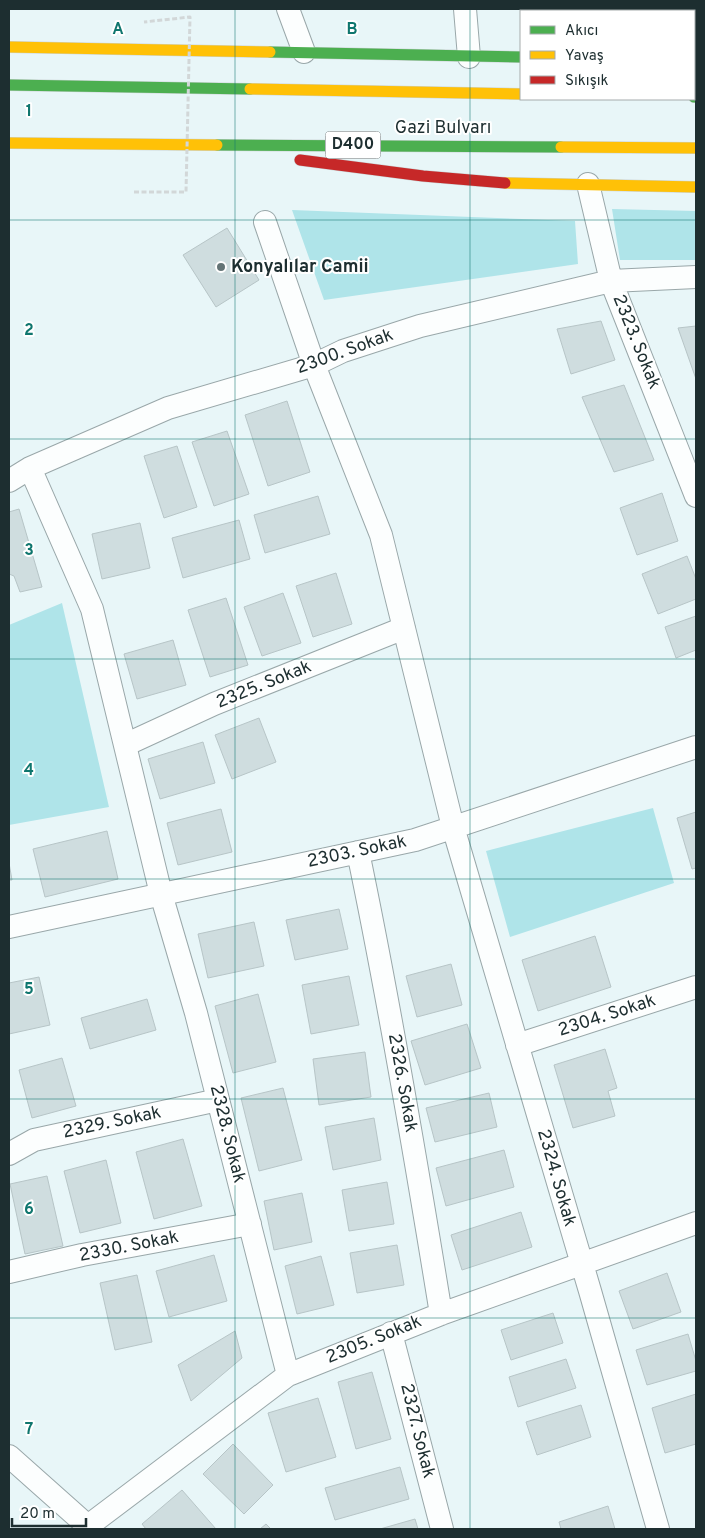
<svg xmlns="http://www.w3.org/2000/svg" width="705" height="1538" viewBox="0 0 705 1538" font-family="Overpass,sans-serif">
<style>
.green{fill:#afe4e9}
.building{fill:#cfdddf;stroke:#b7c5c7}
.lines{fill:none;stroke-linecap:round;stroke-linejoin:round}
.street-casing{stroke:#99a7a9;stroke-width:24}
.fast-casing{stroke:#cad2d3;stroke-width:12}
.slow-casing{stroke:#cad2d3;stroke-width:12}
.jam-casing{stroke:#cad2d3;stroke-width:12}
.street{stroke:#fcfefe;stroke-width:22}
.fast{stroke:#4caf50;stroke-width:11}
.slow{stroke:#ffc107;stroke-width:11}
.jam{stroke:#c62828;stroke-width:11}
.path-bridge{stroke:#d2d7d8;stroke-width:3;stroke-dasharray:5 2.5;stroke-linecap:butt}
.grid{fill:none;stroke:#0f766e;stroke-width:1;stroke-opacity:0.55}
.poi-dot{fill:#647476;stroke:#fff;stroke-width:2}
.labels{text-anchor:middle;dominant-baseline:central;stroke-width:4;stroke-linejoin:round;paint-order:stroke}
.shield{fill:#fff;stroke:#616d6e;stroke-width:1}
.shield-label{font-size:16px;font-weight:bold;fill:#1d2e30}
.street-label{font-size:18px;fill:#1d2e30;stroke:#fff}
.poi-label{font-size:18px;font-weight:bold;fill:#1d2e30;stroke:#fff;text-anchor:start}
.grid-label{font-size:16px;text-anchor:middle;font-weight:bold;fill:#0f766e;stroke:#fff;stroke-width:4;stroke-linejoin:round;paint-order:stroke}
</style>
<rect width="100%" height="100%" fill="#e8f6f8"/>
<path class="green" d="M612,209L696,211V260H620Z
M292,210L575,221L578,264L324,300Z
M62,603L109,807L9,825V625Z
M653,808L674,883L510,937L486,851Z"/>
<path class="building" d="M227,228L259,280L216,307L183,255Z
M601,321L615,360L571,374L557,329Z
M696,326V379L678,328Z
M624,385L654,460L614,472L582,397Z
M287,401L310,472L268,486L245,415Z
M227,431L249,494L214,506L192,442Z
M177,446L197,507L164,518L144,456Z
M662,493L678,541L637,555L620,508Z
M318,496L330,534L265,553L254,515Z
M19,509L42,587L20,592L14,576L9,574V512Z
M239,520L250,559L183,578L172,538Z
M140,523L150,568L102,579L92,534Z
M687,556L696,579V599L658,614L642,574Z
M336,573L352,624L313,637L296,586Z
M283,593L301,643L262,656L244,607Z
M226,598L248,665L210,677L188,610Z
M696,616V650L676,658L665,627Z
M173,640L186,685L137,699L124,654Z
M259,718L276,762L232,779L215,735Z
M203,742L215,783L160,799L148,759Z
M221,809L232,852L178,865L167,823Z
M696,812V868L692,869L677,818Z
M107,831L118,879L45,897L33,849Z
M9,863L12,880H9Z
M339,909L348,949L295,960L286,920Z
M254,922L264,966L208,978L198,934Z
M595,936L611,987L538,1011L522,960Z
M451,964L462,1005L417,1017L406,976Z
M349,976L359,1025L311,1034L302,985Z
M39,977L50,1025L9,1034V983Z
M258,994L276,1062L233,1073L215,1006Z
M147,999L156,1030L90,1049L81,1018Z
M467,1024L481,1068L425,1085L411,1041Z
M605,1049L617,1088L608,1091L615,1116L573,1128L554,1065Z
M365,1052L371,1097L319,1105L313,1059Z
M62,1058L76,1106L32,1118L19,1070Z
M283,1088L302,1160L259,1171L241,1098Z
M489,1093L497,1127L435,1142L426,1108Z
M374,1118L381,1160L333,1170L325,1127Z
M183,1139L202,1206L154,1219L136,1152Z
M504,1150L514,1187L446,1206L436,1168Z
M106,1160L121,1223L80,1233L64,1171Z
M47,1176L63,1246L25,1254L10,1184Z
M387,1182L394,1224L349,1231L342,1190Z
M302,1193L312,1242L274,1250L264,1201Z
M521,1212L532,1247L462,1270L451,1235Z
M397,1245L404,1285L357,1293L350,1253Z
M214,1255L227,1301L169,1317L156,1271Z
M321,1256L334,1305L297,1314L285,1266Z
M667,1273L681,1312L633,1329L619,1291Z
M137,1275L152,1342L115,1350L100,1283Z
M553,1313L563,1343L511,1360L501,1330Z
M235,1331L242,1358L191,1401L178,1365Z
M688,1334L696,1361V1371L647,1385L636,1350Z
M566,1359L576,1388L518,1407L509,1377Z
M372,1372L391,1439L356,1449L338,1382Z
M696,1394V1444L665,1453L652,1408Z
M318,1398L336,1457L286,1472L268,1413Z
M581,1405L591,1437L537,1455L526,1422Z
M233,1444L273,1485L244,1514L203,1474Z
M400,1467L409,1499L335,1520L325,1488Z
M182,1490L216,1529H146L142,1524Z
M608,1506L615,1529H561L559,1522Z
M415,1519L418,1529H380Z
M266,1524L271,1529H260Z"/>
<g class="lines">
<g class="street-casing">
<path id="street" d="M288,9L304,52
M465,9L469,57
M588,184L611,281L696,496
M265,222L314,365L381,535L453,827L590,1291L658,1529
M30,468L92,609L161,894L196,1013L288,1375
M9,481L30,468L168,408L314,365L343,351L420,326L611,281L696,277
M125,745L214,704L404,628
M358,852C390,1005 416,1160 441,1314
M9,927L415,840L696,747
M517,1045L696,987
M9,1154L34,1140L218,1100
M9,1272L82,1255L250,1224
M391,1333L442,1529
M9,1456L91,1529
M84,1529L288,1375L441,1314L696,1223"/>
</g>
<g class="fast-casing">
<path id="fast" d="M270,52L521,57
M694,58H696
M9,85L250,89
M694,97H696
M217,145L561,147"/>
</g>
<g class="slow-casing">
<path id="slow" d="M9,47L270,52
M250,89L521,94
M9,143L217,145
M561,147L696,148
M505,183L696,187"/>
</g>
<g class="jam-casing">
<path id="jam" d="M300,160L423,176L505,183"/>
</g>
<use href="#street" class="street"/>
<use href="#fast" class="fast"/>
<use href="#slow" class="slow"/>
<use href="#jam" class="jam"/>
<path class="path-bridge" d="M134,192H186L190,17L144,22"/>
</g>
<path class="grid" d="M235,9V1529M470,9V1529M9,220H696M9,439H696M9,659H696M9,879H696M9,1099H696M9,1318H696"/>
<circle class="poi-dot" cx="221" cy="267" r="5"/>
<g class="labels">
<rect class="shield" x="325.5" y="131.5" width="55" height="27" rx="4"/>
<g class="shield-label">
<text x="353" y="145">D400</text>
</g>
<g class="street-label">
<text x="443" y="128">Gazi Bulvarı</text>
<text transform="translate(636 342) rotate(68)">2323. Sokak</text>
<text transform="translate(345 352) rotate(-20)">2300. Sokak</text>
<text transform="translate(264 685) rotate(-22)">2325. Sokak</text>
<text transform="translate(357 852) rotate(-12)">2303. Sokak</text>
<text transform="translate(607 1016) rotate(-18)">2304. Sokak</text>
<text transform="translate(402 1083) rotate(80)">2326. Sokak</text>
<text transform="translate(112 1123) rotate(-12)">2329. Sokak</text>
<text transform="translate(227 1134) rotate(76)">2328. Sokak</text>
<text transform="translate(556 1178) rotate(74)">2324. Sokak</text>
<text transform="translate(129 1247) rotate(-11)">2330. Sokak</text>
<text transform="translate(374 1340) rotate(-22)">2305. Sokak</text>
<text transform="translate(417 1431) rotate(76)">2327. Sokak</text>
</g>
<g class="poi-label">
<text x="231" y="267">Konyalılar Camii</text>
</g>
</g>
<g class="grid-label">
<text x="118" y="34">A</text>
<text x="352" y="34">B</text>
<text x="29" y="116">1</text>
<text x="29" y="335">2</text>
<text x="29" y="555">3</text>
<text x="29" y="775">4</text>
<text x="29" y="994">5</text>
<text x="29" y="1214">6</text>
<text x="29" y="1434">7</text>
</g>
<rect width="705" height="1538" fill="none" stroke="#1d2e30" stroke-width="20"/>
<rect x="520" y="10" width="175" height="90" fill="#ffffff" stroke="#a5abac"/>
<rect x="530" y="26" width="25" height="8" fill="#4caf50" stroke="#a5abac"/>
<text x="565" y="35" font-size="15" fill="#1d2e30">Akıcı</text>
<rect x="530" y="51" width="25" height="8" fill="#ffc107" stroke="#a5abac"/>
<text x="565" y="60" font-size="15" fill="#1d2e30">Yavaş</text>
<rect x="530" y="76" width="25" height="8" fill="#c62828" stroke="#a5abac"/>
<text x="565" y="85" font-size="15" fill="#1d2e30">Sıkışık</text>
<path d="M12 1518v8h74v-8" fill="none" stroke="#1d2e30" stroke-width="2.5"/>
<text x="20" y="1518" font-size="15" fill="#1d2e30" stroke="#ffffff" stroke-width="4" paint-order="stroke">20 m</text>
</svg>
